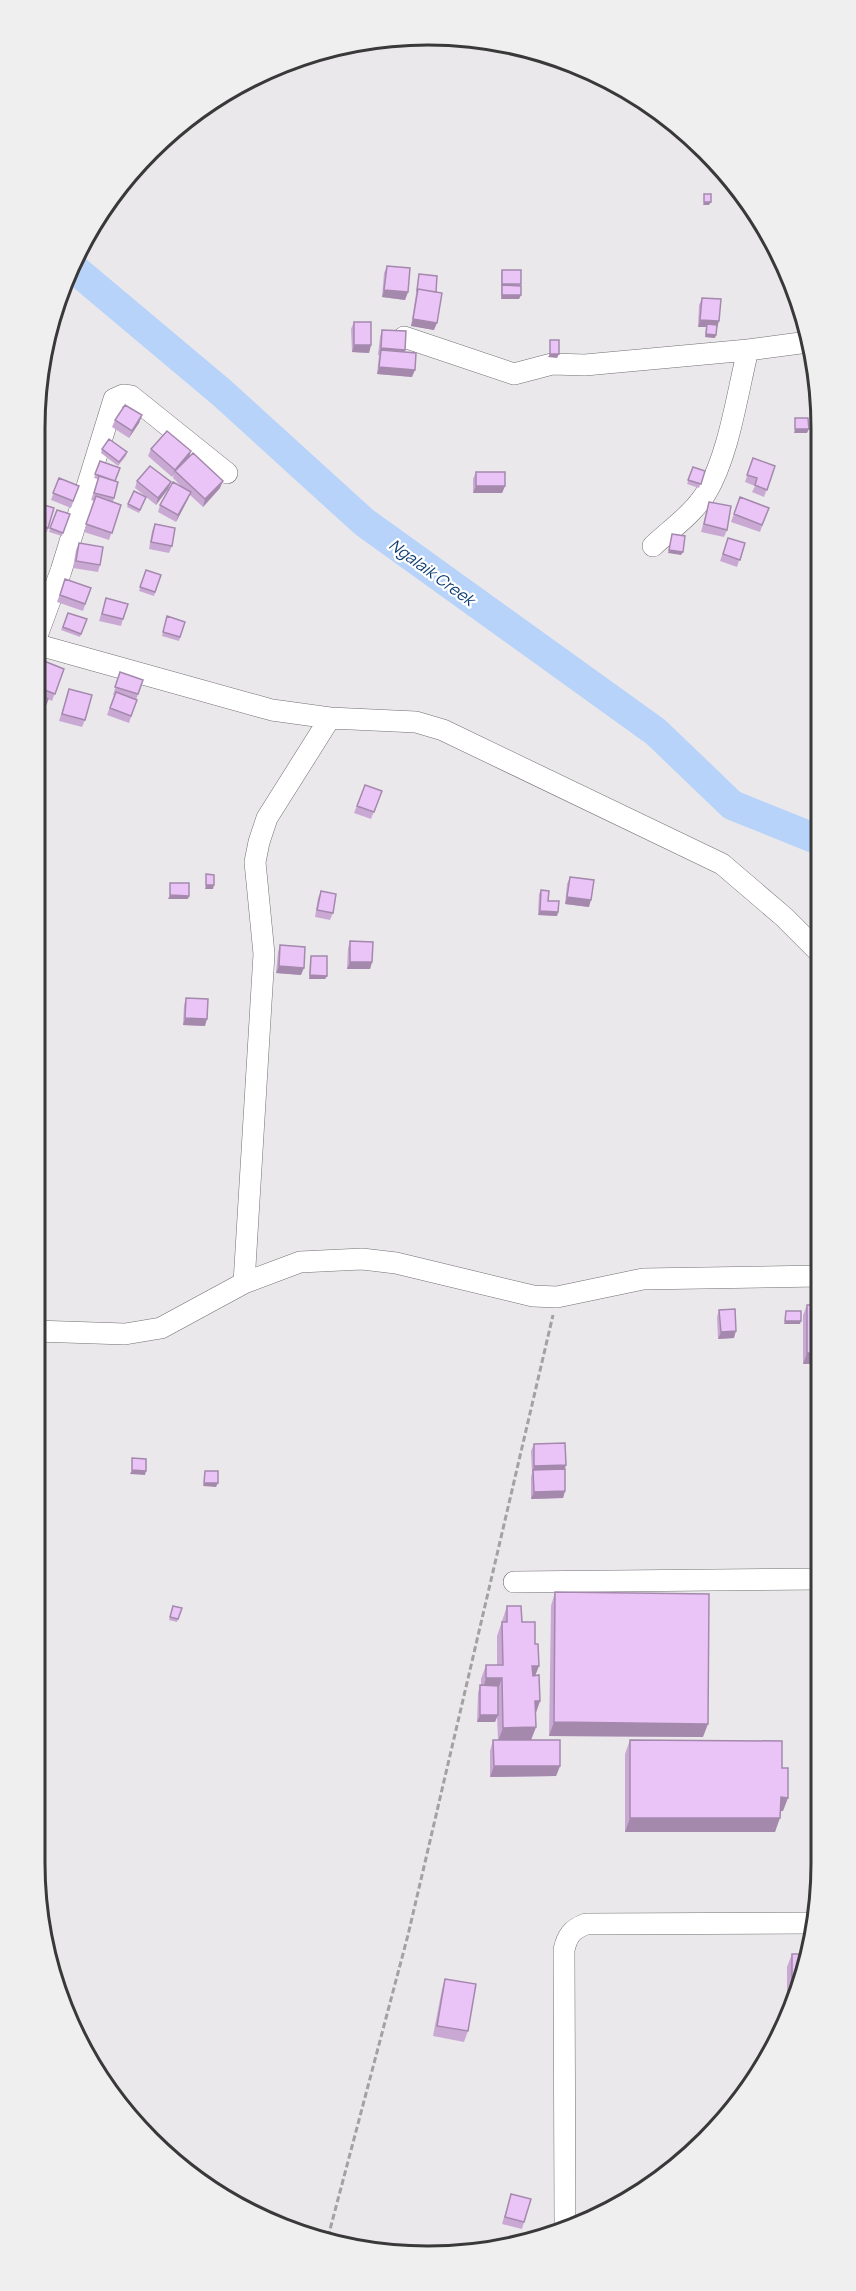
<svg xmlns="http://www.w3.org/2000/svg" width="856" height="2291" viewBox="0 0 856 2291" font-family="Manrope,sans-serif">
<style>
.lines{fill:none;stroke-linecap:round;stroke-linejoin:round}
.river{stroke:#b7d3f9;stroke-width:30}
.minor-casing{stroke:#726f73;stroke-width:22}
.path{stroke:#a3a1a4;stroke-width:3;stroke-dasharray:6 3;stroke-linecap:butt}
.minor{stroke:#fff;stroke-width:21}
.wall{fill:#c9a9d4}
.shaded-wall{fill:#a489ad}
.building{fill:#eac4f7;stroke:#a489ad;stroke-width:1.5}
.labels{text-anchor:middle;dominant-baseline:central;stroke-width:4.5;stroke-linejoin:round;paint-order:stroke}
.water-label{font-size:16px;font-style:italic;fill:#0e3c71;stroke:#fff}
.rim{fill:none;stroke:#3a393a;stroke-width:3}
</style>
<rect width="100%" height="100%" fill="#ebe8ec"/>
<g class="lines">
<path class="river" d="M71,266L221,392L364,522L656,732L732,805L819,840"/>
<g class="minor-casing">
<path id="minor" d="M404,337L514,374L552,364L585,365L748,350L808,342
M653,546C671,529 693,514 706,493C729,455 737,394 748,350
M35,641L61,571L114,399L123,395L131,396L227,473
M35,644L272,710L330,718L416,722L443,730L722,864L784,917L819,952
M244,1283L264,954L255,862L259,842L267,818L330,718
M35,1331L125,1334L161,1328L244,1283L300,1262L362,1259L396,1263L533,1296L557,1297L643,1279L820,1276
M514,1582L821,1579
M565,2224L564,1950C567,1936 572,1929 586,1924L814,1923"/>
</g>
<path class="path" d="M328,2237L408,1935L553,1315"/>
<use href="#minor" class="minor"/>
</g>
<path class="wall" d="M387,266L408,292L405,300L382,297L384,273Z
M502,270L521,284V295L519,299H501V273Z
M419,274L436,292L434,330L411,326Z
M702,298L716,328L715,338L705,337L706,327H698L699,305Z
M354,322L371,345L369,353L352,352L351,329Z
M382,330L405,350L404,352L412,377L377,374L379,355H378L380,337Z
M142,415L139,423L129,438L112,427L115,420Z
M102,449L127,452L126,456L118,466L101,453Z
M151,449L189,456L220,488L203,507L190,495L176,522L158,512L160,505L182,487L173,478L174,475L172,477L148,456Z
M753,458L775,466L764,497L752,492L755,486L745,482Z
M100,461L115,481L118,482L113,502L121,505L109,540L84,532L94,501L91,500L98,479L94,478Z
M693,467L705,471L699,488L687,484Z
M476,472L505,486L502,493H473V479Z
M59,478L79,486L71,508L51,500Z
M137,481L171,482L168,489L156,505L146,497L139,513L127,507L128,504L145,496L135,488Z
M740,497L769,508L760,532L731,522Z
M709,502L727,530L724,537L701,532Z
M54,508L47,532L34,528V522Z
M57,510L70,514L62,536L49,532Z
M155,524L172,546L169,553L149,549L152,531Z
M728,538L745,543L737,567L720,561Z
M79,543L100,565L98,572L73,568L76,550Z
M146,570L161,575L154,596L139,591Z
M65,579L91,588L83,611L57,602Z
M106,598L123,619L121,626L99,621Z
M68,613L87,619L80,637L61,630Z
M167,616L185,622L179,641L162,636Z
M64,669L52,701L48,699L38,726L34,724V672Z
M120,672L143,680L136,700H137L129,723L107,715L114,695H113Z
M69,689L85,720L82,727L59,721Z
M365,785L382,791L371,819L354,813Z
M570,877L589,907L565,904L567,884Z
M541,890L558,912L557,916L538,915L539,894Z
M321,891L333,913L330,920L315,917L318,898Z
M350,941L372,962L370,969H347L348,948Z
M280,945L301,975L276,973L278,952Z
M311,956L327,976L325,979H309L310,959Z
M186,998L205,1026L183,1025L184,1005Z
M807,1305L820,1364H803V1315Z
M719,1310L734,1338L718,1339L717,1317Z
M534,1444L566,1465L565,1469V1491L563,1498L531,1499V1477L532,1473L531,1451Z
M555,1592L703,1737L549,1736L551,1606Z
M173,1606L178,1619L177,1622L169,1620Z
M507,1606L522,1622L535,1676L540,1701L536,1713V1727L531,1740L560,1766L556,1776L490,1777V1751L493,1740H498L497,1716L495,1722H477L478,1693L480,1685L481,1686V1679L486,1665H497V1636Z
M630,1740L782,1768L783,1811H780L775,1832H625V1754Z
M792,1954L808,1965L787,2008V1967Z
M445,1979L468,2031L464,2042L433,2036L442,1989Z
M511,2194L524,2222L522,2229L502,2224Z"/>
<path class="shaded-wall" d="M704,202H711L709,205H703Z
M384,290L408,292L405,300L382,297Z
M502,295H521L519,299H501Z
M413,319L437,323L434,330L411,326Z
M700,320L719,321L717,328L707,324L706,327H698Z
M706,334L716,335L715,338L705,337Z
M354,345H371L369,353L352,352Z
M381,348L405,350L402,357L381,350L378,355Z
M550,354H559L557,358L548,357Z
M379,367L415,370L412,377L377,374Z
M142,415L139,423L129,438L132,431Z
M795,429H809L807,433H794Z
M191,451L189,458L175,471L172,477L175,470Z
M223,481L220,488L203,507L205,499Z
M171,482L168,489L156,505L158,498Z
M476,486H505L502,493H473Z
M191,492L188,499L176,522L178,515Z
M669,550L683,552L681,555L668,553Z
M206,885H214L213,889H205Z
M170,895L189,896L188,899H168Z
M567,897L591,900L589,907L565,904Z
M540,911L558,912L557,916L538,915Z
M350,962H372L370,969H347Z
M279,966L304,968L301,975L276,973Z
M310,975L327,976L325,979H309Z
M185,1018L207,1019L205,1026L183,1025Z
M785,1321H801L800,1324H784Z
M736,1331L734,1338L718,1339L721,1332Z
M807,1353H820V1364H803Z
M566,1465L563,1472L533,1470L532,1473L534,1466Z
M132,1470L146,1471L145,1475L130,1474Z
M204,1483H218L216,1487L203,1486Z
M565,1491L563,1498L531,1499L534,1492Z
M532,1666H539L534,1679H527Z
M486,1678H502L497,1692H482Z
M535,1701H540L535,1715Z
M480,1715H498L495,1722H477Z
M554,1722L708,1724L703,1737L549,1736Z
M536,1727L531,1740L498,1741L503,1728Z
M494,1766H560L556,1776L490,1777Z
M781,1797L788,1798L783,1811H776Z
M630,1818H780L775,1832H625Z"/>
<path class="building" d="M704,194H711V202H704Z
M387,266L410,268L408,292L384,290Z
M502,270H521V284H502Z
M419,274L437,276L436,292L418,289L417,290Z
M502,285L521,286V295H502Z
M418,289L442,293L437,323L413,319Z
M702,298L721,299L719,321L700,320Z
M354,322H371V345H354Z
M707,324L717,325L716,335L706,334Z
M382,330L406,331L405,350L381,348Z
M550,340H559V354H550Z
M381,350L416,353L415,370L379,367Z
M125,405L142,415L132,431L115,420Z
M795,418H808L809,429H795Z
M167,431L191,451L175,470L151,449Z
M109,439L127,452L119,462L102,449Z
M193,453L223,481L205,499L175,471Z
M753,458L775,466L767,490L755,485L757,478L747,475Z
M100,461L120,468L115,481L95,474Z
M150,466L171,482L158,498L137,481Z
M693,467L705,471L701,484L688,480Z
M476,472H505V486H476Z
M99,476L118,482L114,498L94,493Z
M59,478L79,486L73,501L53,493Z
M173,482L191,492L178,515L160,505Z
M134,491L146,497L140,510L128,504Z
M96,496L121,505L112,533L86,524Z
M740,497L769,508L762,525L734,514Z
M709,502L731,506L727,530L704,524Z
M41,504L54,508L48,528L34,524Z
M57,510L70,514L63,533L50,528Z
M155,524L175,528L172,546L151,542Z
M672,534L685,536L683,552L669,550Z
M728,538L745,543L740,560L723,554Z
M79,543L103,547L100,565L76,561Z
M34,547L42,549L38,559L34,558Z
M146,570L161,575L155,592L140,587Z
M65,579L91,588L85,604L60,595Z
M34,589L42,591L37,607L34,606Z
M106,598L128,604L123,619L102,614Z
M68,613L87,619L81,634L63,627Z
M167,616L185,622L180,637L163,632Z
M34,642L44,646L36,666L34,665Z
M39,659L64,669L55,694L34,686V672Z
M120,672L143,680L138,694L115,687Z
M69,689L92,695L85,720L62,714Z
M116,692L137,700L131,716L110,708Z
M34,694L48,699L40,718L34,716Z
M365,785L382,791L374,812L357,806Z
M206,874L214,875V885H206Z
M570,877L594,880L591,900L567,897Z
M170,883H189V896L170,895Z
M541,890L549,891L548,901H559L558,912L540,911Z
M321,891L336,894L333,913L317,910Z
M350,941L373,942L372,962H350Z
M280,945L305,947L304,968L279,966Z
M311,956H327V976L310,975Z
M186,998L208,999L207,1019L185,1018Z
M807,1305H820V1353H807Z
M735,1309L736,1331L721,1332L719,1310Z
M786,1311H801V1321H785Z
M565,1443L566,1465L534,1466V1444Z
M132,1458L146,1459V1471L132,1470Z
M565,1469V1491L534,1492L533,1470Z
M205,1471H218V1483H204Z
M555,1592L709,1594L708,1724L554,1722Z
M173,1606L182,1608L178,1619L170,1617Z
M507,1606H521L522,1622H535V1644H538L539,1666H532L533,1676L539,1675L540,1701H535L536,1727L503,1728L502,1678H486V1665H503L502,1622H507Z
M480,1685L498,1686V1715H480Z
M493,1740H560V1766H494Z
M630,1740L782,1741V1768H788V1798L781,1797L780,1818H630Z
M792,1954H810L808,1965L792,1998Z
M445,1979L476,1984L468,2031L437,2026Z
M511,2194L531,2199L524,2222L505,2217Z"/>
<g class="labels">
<g class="water-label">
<text transform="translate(432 572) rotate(36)">Ngalaik Creek</text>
</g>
</g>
<path d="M0 0H856V2291H0ZM428 45H428A383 383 0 0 1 811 428V1863A383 383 0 0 1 428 2246H428A383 383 0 0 1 45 1863V428A383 383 0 0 1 428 45Z" fill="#efefef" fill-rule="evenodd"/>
<path class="rim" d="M428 45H428A383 383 0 0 1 811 428V1863A383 383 0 0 1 428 2246H428A383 383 0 0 1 45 1863V428A383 383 0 0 1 428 45Z"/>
</svg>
